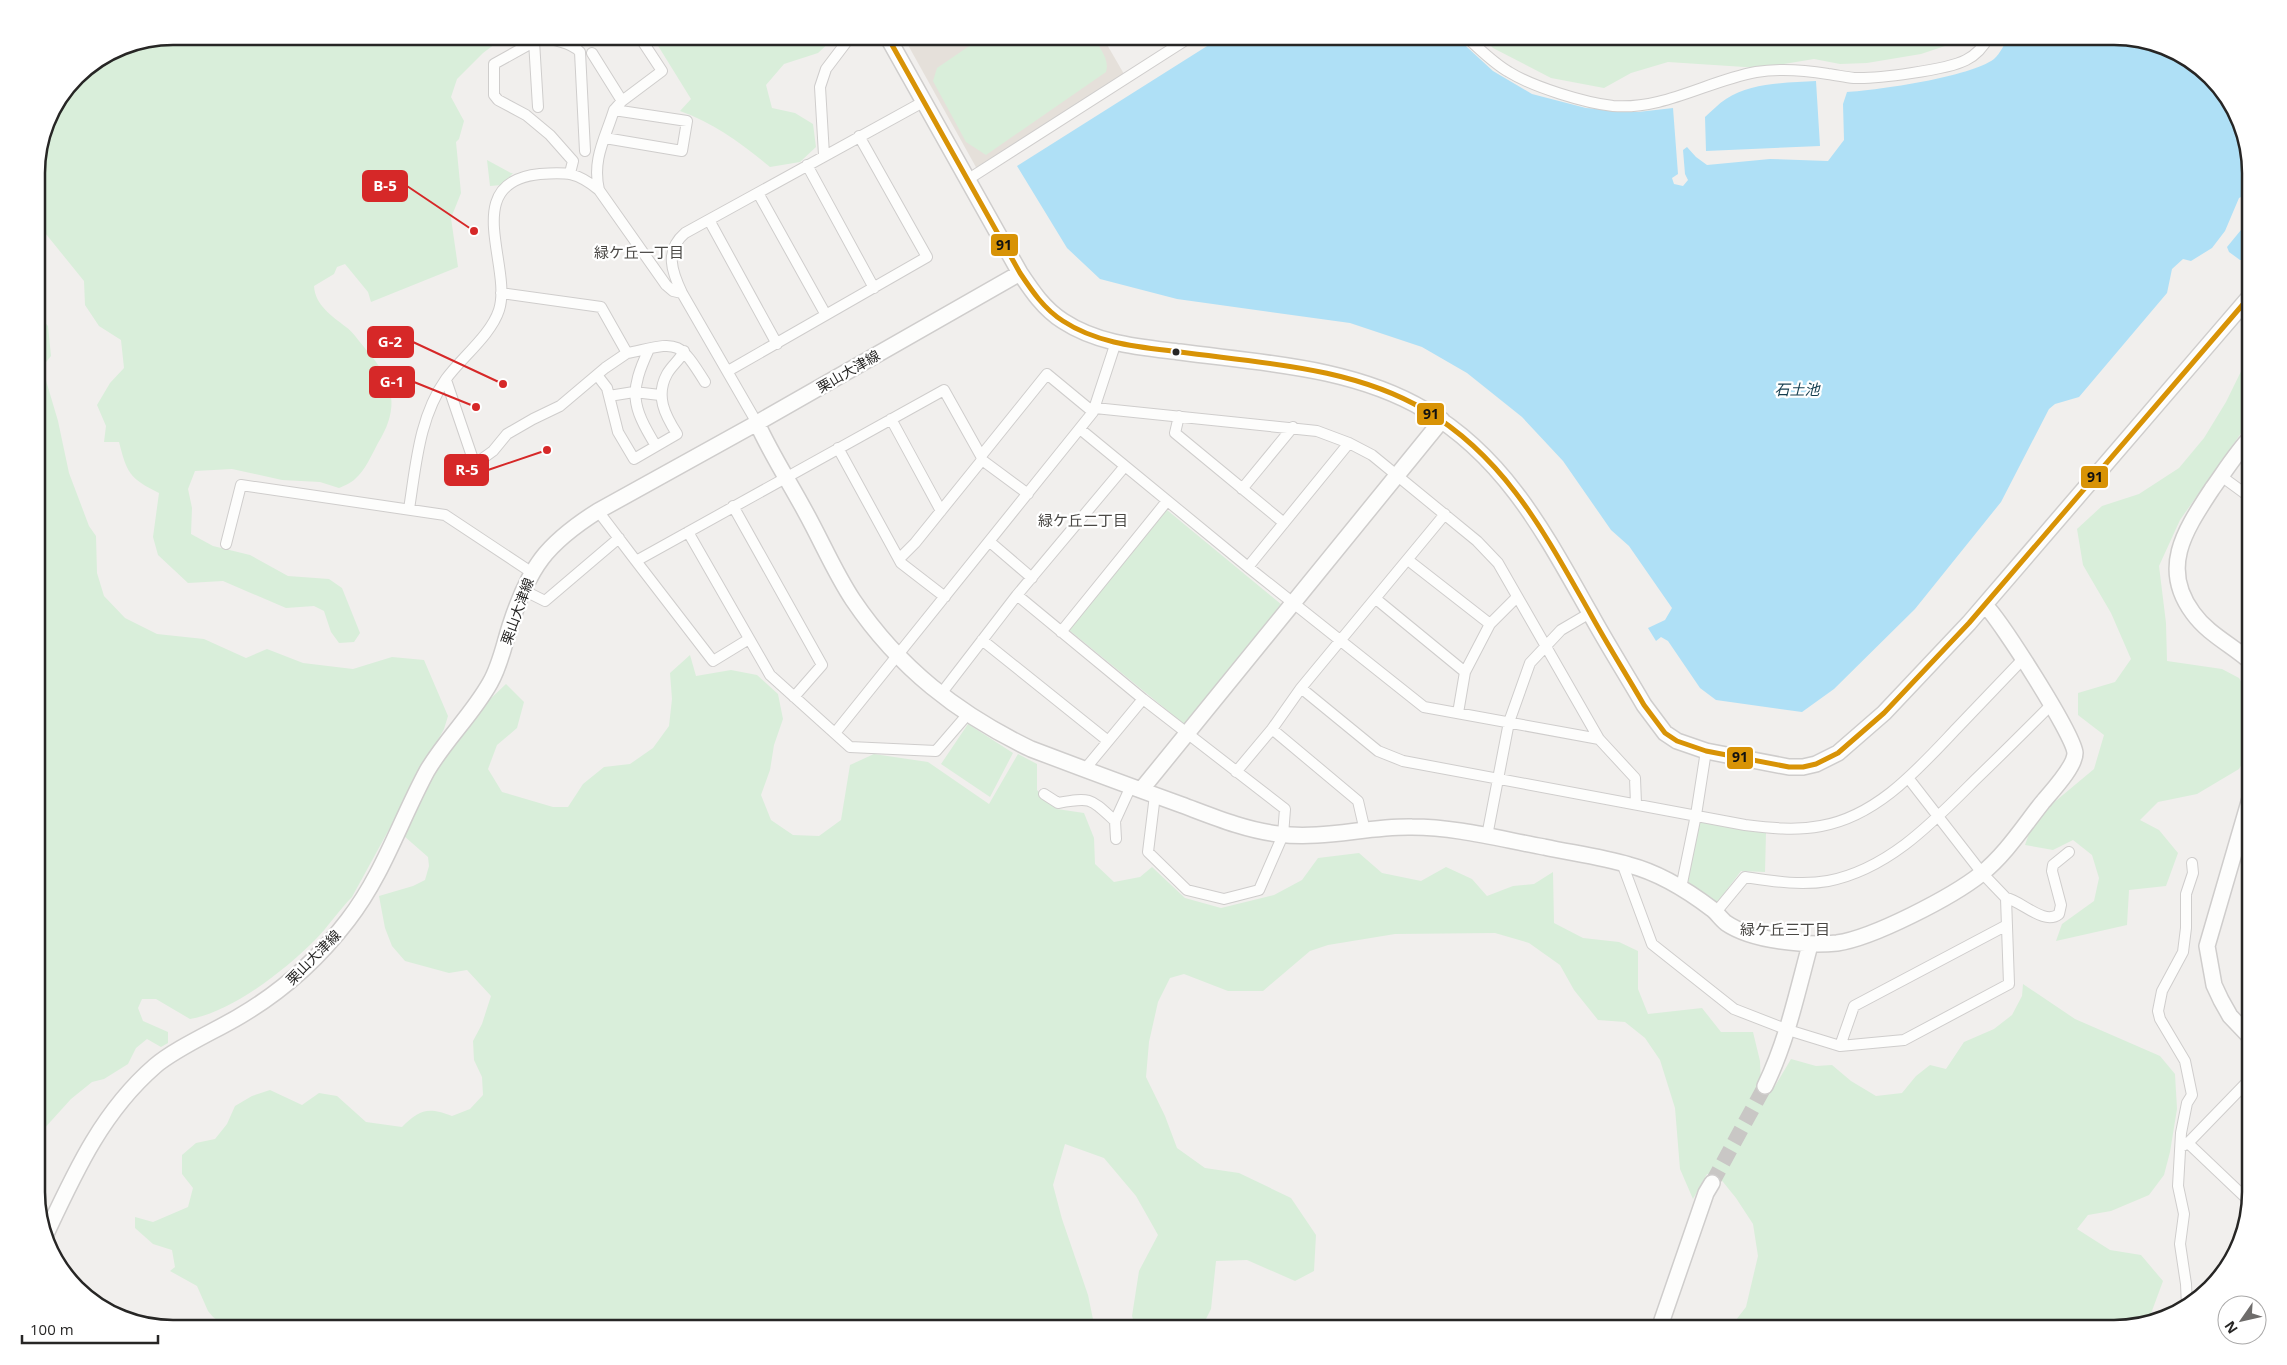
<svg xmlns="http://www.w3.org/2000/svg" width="2287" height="1365" viewBox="0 0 2287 1365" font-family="'Open Sans','Noto Sans JP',sans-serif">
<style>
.built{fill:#e5e0da}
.green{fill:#d9eeda}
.water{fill:#afe0f6}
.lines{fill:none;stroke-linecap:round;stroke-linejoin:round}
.river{stroke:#afe0f6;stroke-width:16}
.secondary-tunnel{stroke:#c9c7c5;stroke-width:15;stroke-dasharray:15 8;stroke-linecap:butt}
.street-casing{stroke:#cfcdcc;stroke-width:12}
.secondary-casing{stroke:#cfcdcc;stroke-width:18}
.street{stroke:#fdfdfc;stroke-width:10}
.secondary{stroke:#fdfdfc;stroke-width:15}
.bus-1-casing{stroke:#fff;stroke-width:9}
.bus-1{stroke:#d89306;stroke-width:5}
.bus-dot{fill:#272625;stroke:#fff;stroke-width:2}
.labels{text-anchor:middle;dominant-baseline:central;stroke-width:4.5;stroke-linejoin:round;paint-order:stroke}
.street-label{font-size:14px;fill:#272625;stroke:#fff}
.neighbourhood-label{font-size:15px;fill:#4a4845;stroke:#fff}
.water-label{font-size:15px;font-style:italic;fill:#153e4f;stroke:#fff}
.rim{fill:none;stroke:#272625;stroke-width:2.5}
.leader{fill:none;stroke:#d62828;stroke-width:2}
.callout-dot{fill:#d62828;stroke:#fff;stroke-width:2}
.callout{fill:#d62828;stroke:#d62828;stroke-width:2}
.callout-label{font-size:15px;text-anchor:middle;font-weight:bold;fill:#fff}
.line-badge{stroke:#fff;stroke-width:2}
.pale-badge-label{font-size:14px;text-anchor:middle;font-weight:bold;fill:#111}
</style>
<rect width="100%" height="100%" fill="#f1efed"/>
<path class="built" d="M903,36H1102L1124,74L977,169Z"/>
<path class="green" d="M173,36H500L499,41L483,53L457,79L451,97L464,121L459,139L456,142L461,193L451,218L458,267L371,302L368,292L345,264L337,267L334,274L314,286C315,305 332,316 346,327C353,332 358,340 364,347C392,379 402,404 378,443C372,454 365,471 355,479C351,483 344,486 339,488L320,482L282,480L232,469L195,471L188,489L192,508L191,534L213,546L250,555L288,576L329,579L342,588L360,633L354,642L339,643L331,632L324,611L314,606L286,608L223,581L188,583L158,555L153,537L159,493C129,478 127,473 119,442H104L106,426L97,405L110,383L124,368L121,340L99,326L85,305L84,281L37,223V164L47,120L76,76L121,47Z
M652,36H832L834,38L818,53L784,64L766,85L772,108L795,113L813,124L816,147L800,162L770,167C742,144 714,123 680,111L691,99Z
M984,36H1092C1099,47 1110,59 1106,72L986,155L966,142L933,81L937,68Z
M1481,36H1975L1921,54L1867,63L1840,64L1814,59L1760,68L1668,62L1631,73L1604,88L1551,78L1493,48Z
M487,160L511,173H513L502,185L490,186Z
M37,314L48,326L51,356L42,367L58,421L69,473L89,526L96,536L97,573L104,596L125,618L157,634L204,639L246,658L267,649L303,663L353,669L392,657L424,660L448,716L444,729L352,897C339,910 328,927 315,940C285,970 232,1012 190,1019L156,999H142L138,1008L143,1021L168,1032V1043L161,1047L147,1039L136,1048L128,1064L104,1079L92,1082L71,1099L42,1131L37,1134Z
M2251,351V419L2180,520L2159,566L2166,623L2167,661L2222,669L2239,678L2248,693L2251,715V749L2239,769L2197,794L2158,802L2140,820L2159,830L2178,853L2166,886L2129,890L2127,925L2056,941L2062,924L2094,901L2099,878L2092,855L2073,840L2053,850L2025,845L2034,819L2094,769L2104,735L2078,715V693L2115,682L2131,659L2111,613L2083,565L2077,529L2102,506L2139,494L2179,468L2204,438L2226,402Z
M1167,510L1282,605L1184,724L1069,630Z
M690,655L696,676L731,670L757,675L778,694L783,719L774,745L770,770L761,795L771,820L793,835L819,836L841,820L850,765L874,754L928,762L989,804L1018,754L1037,764V790L1057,809L1084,813L1094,838L1095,864L1114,882L1140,877L1152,867L1185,898L1221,908L1274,895L1302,880L1318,858L1359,853L1382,873L1421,881L1446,867L1472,879L1487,896L1513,886L1534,884L1553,872L1554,923L1583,938L1619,942L1638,951V989L1648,1014L1702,1008L1721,1032H1753L1760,1061L1761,1085L1775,1086L1791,1059L1816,1066L1832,1065L1851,1081L1876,1096L1902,1093L1916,1076L1930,1065L1946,1069L1964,1042L1994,1029L2012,1015L2022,996L2023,984L2075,1019L2160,1056L2175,1074L2177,1109L2170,1152L2164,1175L2149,1195L2111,1211L2088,1215L2077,1229L2110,1250L2141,1255L2163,1281L2149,1319L2115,1329H1729L1746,1307L1758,1256L1753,1224L1736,1198L1719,1177L1707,1174L1693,1199L1680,1169L1675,1108L1660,1060L1645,1038L1625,1022L1598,1020L1574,990L1560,965L1529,943L1495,933L1395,934L1328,945L1310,951L1263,991H1228L1184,974L1170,978L1158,1002L1149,1042L1146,1077L1165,1116L1177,1148L1205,1168L1239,1173L1291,1198L1316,1235L1314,1271L1295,1281L1247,1260L1216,1261L1211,1309L1201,1329H1136L1132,1316L1139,1271L1158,1235L1136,1196L1104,1158L1065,1144L1053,1185L1062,1219L1088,1295L1095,1329H229L213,1317L208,1311L197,1286L170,1271L175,1267L172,1250L153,1244L135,1228V1217L153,1222L188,1207L193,1188L182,1174V1155L196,1143L215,1139L227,1124L235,1106L252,1096L270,1090L302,1105L319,1093L337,1096L366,1122L402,1127C420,1109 428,1107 452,1116L470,1109L483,1095L482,1077L474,1060L473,1041L482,1024L491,996L467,970L449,973L405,961L392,946L385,928L379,896L413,886L425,880L429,866L428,857L404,836C424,795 443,751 473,716C483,705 495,695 506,684L524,702L517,728L497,745L488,769L502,792L553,807H568L583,784L604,767L630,764L653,748L669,726L672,699L670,673Z
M968,724L1013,753L990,797L941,764Z
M1699,819L1766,833L1765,872L1741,871L1717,903L1687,881Z"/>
<path class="water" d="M1223,36H1455L1493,71L1532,94L1586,108L1638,112L1673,108L1678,174L1672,178L1674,184L1683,186L1688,180L1685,174L1683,150L1687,147L1696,157L1707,165L1770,159L1828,161L1844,140L1843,104L1847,92C1879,90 1970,77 1994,59C2000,54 2005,43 2009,36H2114L2183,55L2232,104L2250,163L2248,168L2250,181L2245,195L2239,198L2225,231L2212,248L2191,261L2183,259L2172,269L2167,293L2079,397L2055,404L2049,409L2001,502L1915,609L1834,689L1802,712L1716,700L1700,688L1668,641L1661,637L1656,641L1648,628L1665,620L1672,608L1629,546L1611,530L1563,461L1522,417L1467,373L1422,347L1350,323L1177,299L1100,279L1067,248L1017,166Z
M1816,81L1820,146L1706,151L1705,117C1712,111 1718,104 1726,99C1751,82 1787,83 1816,81Z
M2250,219V255L2246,260H2240L2229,252L2227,247Z"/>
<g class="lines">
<path class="river" d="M2249,190H2250"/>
<path class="secondary-tunnel" d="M1712,1183L1765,1086"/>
<g class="street-casing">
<path id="street" d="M1465,36C1479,48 1493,63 1509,72C1533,87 1585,103 1613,106C1664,110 1707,81 1756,72C1780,68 1804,70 1828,74C1836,75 1845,77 1854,78C1876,79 1947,70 1966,60C1976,55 1984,46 1989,36
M534,41L538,107
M592,53L622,101
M614,110L622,101L662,71L639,36
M824,155L820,87L826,69L851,36
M807,165L874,288
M570,173L573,161L550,135L526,115L498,100L494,95V64L539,39C550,38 572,43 580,52L585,151
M967,180L1192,36
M599,190C592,159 605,139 614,110L687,121L682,151L605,138
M758,193L826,315
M709,220L777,344
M649,349C629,392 631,405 656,446
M627,353C677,343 677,337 705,382
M728,371L927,257L859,136
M597,375L607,388L618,432L634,459L677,434C665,415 655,396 667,374C672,365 680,360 684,351
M446,380L479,477
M609,396L634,392L660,395
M1095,408L1317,431L1349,443L1372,455L1477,541L1498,563L1599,739L1635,778L1636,804
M1179,416L1175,433L1284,523
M891,419L941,511
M757,423L682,293C672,272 664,251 685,233L923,102
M1080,429L1248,567L1424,707L1599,739
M838,448L901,563L945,597
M982,460L1028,494
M475,464L493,451L507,434L533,419L560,406L605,368L627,353L601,307L501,293
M2221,476L2251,498
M1242,489L1293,427
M733,506L822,665L794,697
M409,509C416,465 419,417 446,379C461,358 491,335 499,310C513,266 458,182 540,174C567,172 577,172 599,190L666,285L673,291L682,293
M598,511L636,561L944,390L981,456L1047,374L1093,412
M688,532L770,675L850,747L936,751L967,715
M990,542L1032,578
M226,544L241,485L445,515L531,572
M899,559L915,543L982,460L981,456
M1408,560L1490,624
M636,561L713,661L749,639
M1248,567L1349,443
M523,590L545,601L619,538
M1017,595L1143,699L1285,809L1283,835L1259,890L1224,899L1187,890L1148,852L1155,795
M1376,599L1465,672
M1061,632L1167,501
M982,640L1108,741
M1301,688L1378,751L1403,761L1745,825C1770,828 1795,831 1821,826C1878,816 1919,768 1957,728C1979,705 2001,682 2023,659
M940,695L1017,595L1125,466
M1458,713L1465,672L1490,624L1517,597
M1272,729L1358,801L1365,831
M835,733L1093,412L1116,342
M1085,769L1143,699
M1236,772L1272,729L1301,688L1445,514
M1044,794L1058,803C1091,797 1090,798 1115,821
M1487,836L1509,722L1530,663L1561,630L1590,613
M1116,839L1115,821L1131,786
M1622,863L1652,944L1734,1009L1788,1030L1840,1046L1904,1040L2009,984L2006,898L1982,873L1909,779
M1681,888L1696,815L1706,751
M2006,898C2022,901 2044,926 2059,914L2061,905L2052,871L2053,865L2069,852
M1716,912L1745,877C1772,881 1800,886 1828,881C1889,869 1933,822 1975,780C2001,755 2026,730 2051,705
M1840,1046L1854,1006L2007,925
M2188,1143L2249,1201
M2181,1147L2188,1143L2251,1078
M2187,1306L2186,1284L2180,1244L2184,1214L2178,1186L2181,1133L2187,1103L2192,1095L2185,1061L2160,1019L2158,1011L2162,991L2183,952L2186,928V894L2193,873L2192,863"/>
</g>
<g class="secondary-casing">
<path id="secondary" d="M887,36L1020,273C1032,291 1044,309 1063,321C1098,344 1140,347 1180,352C1261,363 1353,367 1425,410C1506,458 1545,534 1590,613C1607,644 1626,674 1644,705L1665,733L1677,741L1706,751L1789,767H1803L1816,764L1838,753L1884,713L1969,623L2251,295
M757,423C771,454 790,483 806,513C822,542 835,573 853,600C899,668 958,714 1031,749C1081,768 1132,787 1182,805C1214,817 1245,830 1278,834C1324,840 1367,826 1412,827C1456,827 1500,839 1544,847C1572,853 1602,857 1629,865C1660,873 1687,890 1712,909C1717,913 1721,919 1726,923C1752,941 1806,946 1837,943C1873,938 1952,897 1981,874C2005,855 2023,827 2042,803C2051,792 2075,767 2075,753C2074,735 2001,621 1985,605
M2251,437C2236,453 2225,471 2212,489C2186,529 2159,567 2193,613C2208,634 2232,645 2251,662
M1141,790L1442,420
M2251,795L2207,946L2214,985L2221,1000L2230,1016L2251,1038
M1765,1086C1787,1041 1797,993 1810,945
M46,1234C75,1172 102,1112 155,1066C176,1048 215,1031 240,1016C281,992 319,958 348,920C383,875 400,821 427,771C445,740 472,715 490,683C500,666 504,645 510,626C529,567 546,544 598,511L757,423L1020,273
M1659,1329L1706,1193L1712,1183"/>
</g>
<use href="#street" class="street"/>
<use href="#secondary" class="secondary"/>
<g class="bus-1-casing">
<path id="bus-1" d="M887,36L1020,273C1032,291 1044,309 1063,321C1098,344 1140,347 1180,352C1261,363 1353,367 1425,410C1506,458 1545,534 1590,613C1607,644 1626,674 1644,705L1665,733L1677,741L1706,751L1789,767H1803L1816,764L1838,753L1884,713L1969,623L2251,295"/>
</g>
<use href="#bus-1" class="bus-1"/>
</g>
<circle class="bus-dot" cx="1176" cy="352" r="4.5"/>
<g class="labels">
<g class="street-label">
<text transform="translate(848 371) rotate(-30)">栗山大津線</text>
<text transform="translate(517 611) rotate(-70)">栗山大津線</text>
<text transform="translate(313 957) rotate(-45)">栗山大津線</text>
</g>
<g class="neighbourhood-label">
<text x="639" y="252">緑ケ丘一丁目</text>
<text x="1083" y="520">緑ケ丘二丁目</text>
<text x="1785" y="929">緑ケ丘三丁目</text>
</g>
<g class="water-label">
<text x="1797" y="389">石土池</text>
</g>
</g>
<path d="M0 0H2287V1365H0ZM173 45H2114A128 128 0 0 1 2242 173V1192A128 128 0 0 1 2114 1320H173A128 128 0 0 1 45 1192V173A128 128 0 0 1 173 45Z" fill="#fff" fill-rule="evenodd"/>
<path class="rim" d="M173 45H2114A128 128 0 0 1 2242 173V1192A128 128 0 0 1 2114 1320H173A128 128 0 0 1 45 1192V173A128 128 0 0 1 173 45Z"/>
<path class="leader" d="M474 231L407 186M503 384L413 342M476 407L414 382M547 450L488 470"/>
<g class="callout-dot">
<circle cx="474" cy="231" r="5"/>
<circle cx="503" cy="384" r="5"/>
<circle cx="476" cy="407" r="5"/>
<circle cx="547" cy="450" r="5"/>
</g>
<g class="callout">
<rect x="363" y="171" width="44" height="30" rx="5"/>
<rect x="368" y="327" width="45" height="30" rx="5"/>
<rect x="370" y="367" width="44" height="30" rx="5"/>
<rect x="445" y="455" width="43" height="30" rx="5"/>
</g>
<g class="callout-label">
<text x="385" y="191">B-5</text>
<text x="390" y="347">G-2</text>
<text x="392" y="387">G-1</text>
<text x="467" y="475">R-5</text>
</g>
<g class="line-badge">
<rect x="990" y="233" width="29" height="24" rx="5" fill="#d89306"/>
<rect x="1416" y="402" width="29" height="24" rx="5" fill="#d89306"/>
<rect x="2080" y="465" width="29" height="24" rx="5" fill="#d89306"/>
<rect x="1726" y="746" width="28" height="24" rx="5" fill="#d89306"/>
</g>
<g class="pale-badge-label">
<text x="1004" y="250">91</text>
<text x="1431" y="419">91</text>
<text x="2095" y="482">91</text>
<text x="1740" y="762">91</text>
</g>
<g transform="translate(2242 1320) rotate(236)"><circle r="24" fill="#ffffff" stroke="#a9a8a8"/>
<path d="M0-4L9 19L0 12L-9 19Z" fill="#6e6c6b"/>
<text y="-8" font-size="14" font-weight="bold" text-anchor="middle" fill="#272625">N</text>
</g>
<path d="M22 1335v8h136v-8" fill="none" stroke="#272625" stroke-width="2.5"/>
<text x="30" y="1335" font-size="15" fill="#272625" stroke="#ffffff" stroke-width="4" paint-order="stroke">100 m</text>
</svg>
